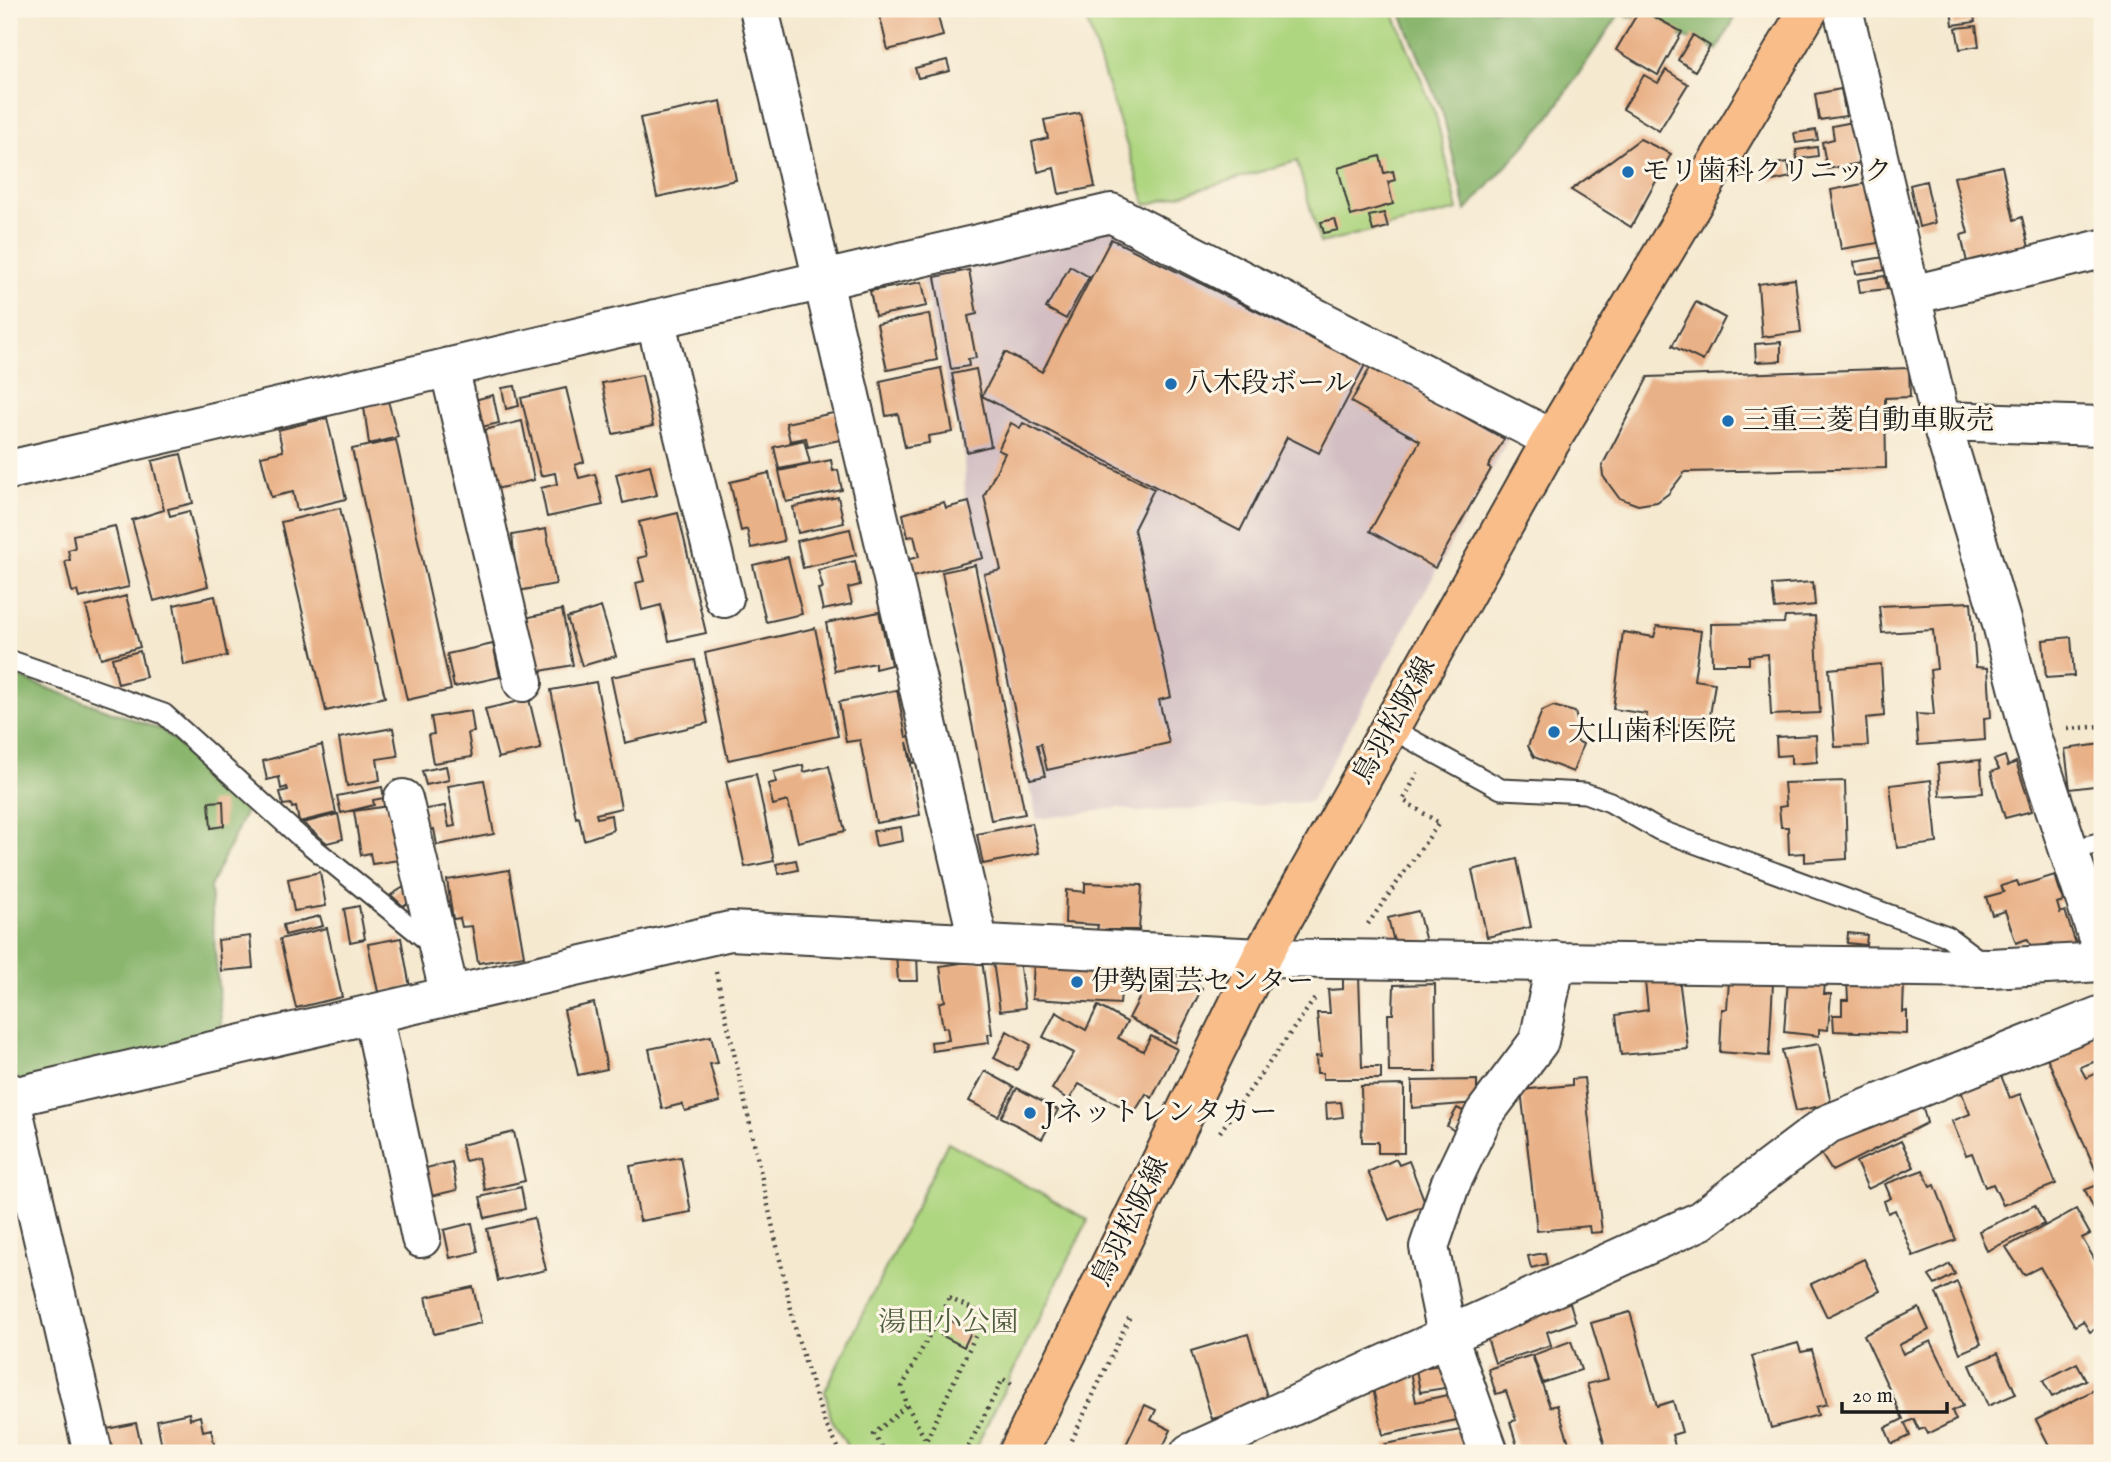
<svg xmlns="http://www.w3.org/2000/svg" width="2111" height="1462" viewBox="0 0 2111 1462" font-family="'IM FELL English','Noto Serif JP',serif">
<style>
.industrial{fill:#d2bec3}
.green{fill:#aed580;stroke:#65784e;stroke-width:2}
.forest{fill:#8ab66e;stroke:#536945;stroke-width:2}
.building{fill:#e9b187}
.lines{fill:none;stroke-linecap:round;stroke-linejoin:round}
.lane-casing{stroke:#3d3b37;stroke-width:23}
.street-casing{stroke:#3d3b37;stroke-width:42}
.primary-casing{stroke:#3d3b37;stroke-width:42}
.path{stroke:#3d3b37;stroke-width:4.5;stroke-dasharray:2 5;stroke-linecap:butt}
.lane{stroke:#fff;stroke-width:19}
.street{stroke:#fff;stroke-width:38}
.primary{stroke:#f8bd89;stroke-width:38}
.poi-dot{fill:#1f6fb2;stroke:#fcf5e5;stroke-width:2.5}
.labels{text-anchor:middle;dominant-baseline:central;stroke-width:6;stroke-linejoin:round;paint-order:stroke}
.poi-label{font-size:28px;fill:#1c1c1c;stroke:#fcf5e5;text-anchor:start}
.street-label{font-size:28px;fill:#1c1c1c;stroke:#fcf5e5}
.park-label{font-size:28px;fill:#4f5d3f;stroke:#fcf5e5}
</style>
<rect width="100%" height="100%" fill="#fcf5e5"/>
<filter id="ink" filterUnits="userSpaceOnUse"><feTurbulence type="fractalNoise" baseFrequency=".0143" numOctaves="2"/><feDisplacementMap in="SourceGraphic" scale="14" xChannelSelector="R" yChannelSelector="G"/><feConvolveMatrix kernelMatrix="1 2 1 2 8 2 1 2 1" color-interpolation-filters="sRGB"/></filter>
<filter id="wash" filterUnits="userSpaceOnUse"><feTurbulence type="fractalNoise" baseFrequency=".00686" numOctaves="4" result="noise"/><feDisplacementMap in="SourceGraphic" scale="28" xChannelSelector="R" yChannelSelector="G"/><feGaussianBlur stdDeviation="1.57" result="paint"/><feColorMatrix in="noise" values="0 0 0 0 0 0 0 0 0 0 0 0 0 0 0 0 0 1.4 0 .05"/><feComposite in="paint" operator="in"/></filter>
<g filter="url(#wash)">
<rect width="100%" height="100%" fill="#f5e9d0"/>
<path class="industrial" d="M1114,227L1510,436L1310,802L1138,812L1120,808L1037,819L965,501L964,454L922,279Z"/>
<path class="green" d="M1083,9H1392L1436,116L1458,210L1320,243L1297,161L1146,205Z
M948,1142L1088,1220L973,1453H851L831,1418L825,1391Z"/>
<path class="forest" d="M1399,9H1740L1717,50L1620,13L1546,122L1466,211L1443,114Z
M9,674L162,730L249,805L210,887L222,1035L9,1084Z"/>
<g id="blocks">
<path class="building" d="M878,9H936L943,36L888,50Z
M1640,9L1682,32L1658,75L1616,50Z
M1951,9H1973L1975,22L1953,25Z
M1976,26L1979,46L1960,49L1956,28Z
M1693,35L1710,46L1695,71L1678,60Z
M947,60L950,71L918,78L915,68Z
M1666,70L1688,84L1659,131L1623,109L1644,75L1658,83Z
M1841,89L1846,116L1819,120L1815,94Z
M721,101L736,180L657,197L640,118Z
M1080,113L1095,187L1059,194L1054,168L1038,172L1032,142L1048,138L1044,120Z
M1853,122L1861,163L1827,169L1822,142L1834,139L1832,126Z
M1816,130L1818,140L1796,143L1794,133Z
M1640,139L1671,154L1631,227L1571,190Z
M1817,147L1818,156L1797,159L1796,150Z
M1380,156L1384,173L1393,171L1395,180L1388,182L1393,204L1351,216L1338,168Z
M1788,162L1791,177L1772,181L1769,165Z
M2002,166L2014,220L2022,217L2030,252L1968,267L1961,235L1968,233L1954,177Z
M1926,181L1935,223L1919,227L1910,185Z
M1868,183L1878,243L1841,249L1831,190Z
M1384,213L1388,227L1373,231L1369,216Z
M1335,219L1338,230L1324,233L1321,222Z
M1111,239L1365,365L1319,453L1287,437L1240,531L982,396L1005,352L1042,372Z
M1885,257L1887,270L1856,274L1854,262Z
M1070,266L1089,277L1066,319L1046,308Z
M969,270L977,314L968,316L976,358L968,359L969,366L951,369L935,277Z
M1885,276L1887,289L1860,292L1858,280Z
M1795,279L1801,332L1762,337L1758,284Z
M922,282L927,306L875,316L870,291Z
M1696,302L1725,318L1703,361L1672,346Z
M929,314L937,360L887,370L877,324Z
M1781,342V361L1756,362L1755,344Z
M941,368L953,432L928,436L929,443L905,447L898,414L886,416L880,381Z
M1370,368L1384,376L1386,373L1504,439L1488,467L1491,469L1435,568L1370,531L1420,441L1351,402Z
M1909,368L1910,397L1885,398L1886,468L1685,472L1668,494L1657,502L1638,505L1619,498L1603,476L1602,466L1648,377Z
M976,369L991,446L967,452L952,374Z
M642,375L653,426L613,434L602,383Z
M515,386L519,406L506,409L502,388Z
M566,388L584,462L575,465L579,478L595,474L603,505L547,517L541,488L557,484L555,473L541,476L521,398Z
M493,395L499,423L477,428L471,401Z
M388,401L398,437L369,444L364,407Z
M838,412L844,439L808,447L806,438L790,441L786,423Z
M327,418L346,499L297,511L293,492L271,497L261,456L283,451L278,430Z
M522,421L534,480L496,489L484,430Z
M1011,423L1020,428L1023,423L1154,489L1134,529L1171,697L1159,700L1169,743L1047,770L1041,744L1037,745L1045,776L1030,779L984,574L1001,570L984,496L1005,453L998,450Z
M396,440L451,690L407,700L352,449Z
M804,440L810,463L779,469L774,447Z
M181,454L193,503L168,509L170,516L189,511L208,586L154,601L132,520L164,510L152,461Z
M831,460L833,471L838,470L842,490L786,502L779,471Z
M650,465L657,495L623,503L616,474Z
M769,473L784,541L751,548L747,529L741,531L730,482Z
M838,497L844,523L798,533L793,507Z
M944,502L946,508L969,502L983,558L905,579L901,561L919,557L914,536L908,537L903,514Z
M340,508L385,697L326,711L281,522Z
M678,513L706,633L669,641L661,605L642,610L636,583L644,581L638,558L647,556L639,522Z
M115,526L129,587L79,598L77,591L72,592L65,561L70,560L68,550L75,548L73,535Z
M546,529L556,584L518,591L512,535Z
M850,529L856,555L803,568L797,541Z
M788,557L802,614L766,622L753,565Z
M855,561L860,585L848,588L852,604L823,610L818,589L823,588L818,570Z
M975,565L1025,814L991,820L942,572Z
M1813,582L1815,605L1775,609L1772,585Z
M126,596L140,647L101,658L86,607Z
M215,596L227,656L184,665L174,605Z
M1971,602L1976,667L1988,668L1991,717L1984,718L1985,740L1918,745L1916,714L1934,715L1930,670L1937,669L1933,630L1882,633L1879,606Z
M601,607L616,656L582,666L567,618Z
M562,610L573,665L535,672L525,618Z
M879,612L891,665L875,669V663L835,671L826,623Z
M1815,616L1820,713L1771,715L1768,654L1749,656V664H1712L1711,624L1784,623L1785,617Z
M1657,626L1701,631L1694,680L1715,683L1708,729L1646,721L1647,714L1613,709L1623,632L1654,637Z
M815,628L838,736L728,760L705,653Z
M2071,637L2074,676L2046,678L2043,640Z
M493,644L500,677L454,687L447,654Z
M140,651L146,677L118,684L112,658Z
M695,660L708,723L625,743L611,677Z
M1881,664L1884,716L1866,718L1868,746L1835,747L1829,669Z
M596,682L621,808L596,814L597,818L611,815L613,830L584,840L579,817L576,818L551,690Z
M897,690L906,737L915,735L921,761L913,763L907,742L920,815L876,823L860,740L846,742L839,702Z
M529,699L541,749L498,758L485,709Z
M1553,706L1575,712L1578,724L1573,739L1583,744L1573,772L1534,757L1528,746L1542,711Z
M471,711L474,732L468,733L472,757L433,763L428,735L434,734L431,717Z
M393,728L398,756L377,759L380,780L347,786L339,738Z
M1816,735L1817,762L1791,764V755L1777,756L1776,737Z
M2102,744V785L2070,789L2065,749Z
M322,745L336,813L299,822L296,807L292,808L291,804L283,805L280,792L288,790L287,787L281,789L279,777L267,780L263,761Z
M2005,756L2008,766L2016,762L2032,811L2005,818L1991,772L1999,769L1994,760Z
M1980,760L1983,793L1940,796L1938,764Z
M803,765L804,772L829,766L845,831L798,842L788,801L773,805L768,784L776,782L774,772Z
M446,766L449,780L426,785L422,771Z
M756,774L774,861L745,867L726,781Z
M484,780L494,834L437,845L434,829L425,831L421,810L445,806L449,827L455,826L448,786Z
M1931,780L1937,843L1897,848L1890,785Z
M1845,781L1847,859L1805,862V853L1789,854L1788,827H1781L1779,807L1786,806L1784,783Z
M382,787L384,798L373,800L374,805L341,813L337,796Z
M223,801L224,826L211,828L209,802Z
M389,806L399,860L372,864L370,853L361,855L354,811Z
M338,814L343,839L327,843L303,823Z
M1032,823L1039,853L983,864L977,834Z
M901,827L903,841L876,846L873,831Z
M1517,859L1531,927L1487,937L1472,870Z
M796,860L798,870L779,874L776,864Z
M509,870L524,956L478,963L472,926L462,927L460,918L453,919L447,880Z
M320,872L326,906L294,911L288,879Z
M2055,875L2063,901L2057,903L2060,913L2065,911L2077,947L2053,948L2052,943L2033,949L2027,939L2016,943L2005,911L1992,915L1986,897L2004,892L2001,886L2017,881L2019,886Z
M1085,883L1142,885L1139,930H1097L1098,925L1065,923L1066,890L1085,892Z
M407,885L410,901L403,906L391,895Z
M359,906L365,939L350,942L344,909Z
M1418,911L1426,942L1396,950L1388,918Z
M320,916L323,926L285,935L283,925Z
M327,928L342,997L296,1008L280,939Z
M1848,933L1867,935L1866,945L1847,943Z
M250,936L253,968L221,971L218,940Z
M401,938L410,987L378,992L368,944Z
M896,954H917L918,981H898Z
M1019,959L1025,1008L1000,1011L993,962Z
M982,960L992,1034H988L989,1043L932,1051L931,1042L949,1040L947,1027L943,1028L939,1003L945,1001L940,966Z
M1034,960L1123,966L1120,1004L1032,999Z
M1156,966L1202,988L1175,1043L1129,1018Z
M1359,975L1362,1067H1381V1079H1323V1073H1317L1316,1056L1321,1057L1317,1013H1330L1328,990L1343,989V976Z
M1679,978L1688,1049L1621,1055L1616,1015L1648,1010L1645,982Z
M1788,979L1825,983L1824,994H1831L1828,1030L1819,1029V1036L1784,1032Z
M1847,980L1904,981L1903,1012L1907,1011V1034L1834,1031L1833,1015H1842V1000H1848Z
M1729,981L1773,983L1769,1056L1720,1052L1722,1009H1727Z
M1435,984L1436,1072H1389L1388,1014H1393L1394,985Z
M594,1003L607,1069L578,1075L564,1010Z
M1098,1006L1127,1022L1118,1038L1143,1051L1151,1036L1177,1049L1152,1098L1146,1094L1134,1113L1079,1084L1069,1100L1052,1089L1074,1053L1043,1037L1056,1012L1086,1030Z
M1007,1031L1031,1045L1017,1070L994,1058Z
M2102,1032V1059L2080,1067L2086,1078L2102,1071V1175L2098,1176L2046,1055Z
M711,1036L718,1063L710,1064L720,1102L685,1111L682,1104L662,1109L649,1049Z
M1819,1044L1831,1104L1796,1111L1782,1050Z
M1996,1063L2010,1098L2020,1094L2056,1184L2003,1205L1993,1184L1985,1187L1972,1153L1966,1155L1952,1121L1970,1114L1956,1078Z
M985,1071L1014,1087L998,1116L969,1101Z
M1584,1078L1602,1232L1590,1233L1589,1226L1537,1231L1521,1090L1572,1085V1079Z
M1477,1080V1103L1412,1108V1081Z
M1404,1085V1153H1378V1142H1362L1361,1086Z
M1017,1088L1058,1110L1042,1139L1001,1117Z
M1920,1096L1927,1123L1832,1171L1818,1149Z
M1341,1102L1343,1117L1327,1119L1326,1103Z
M1457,1108L1469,1114L1458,1133L1447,1126Z
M514,1132L525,1181L485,1190L478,1158L465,1161L461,1145Z
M1901,1141L1914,1167L1868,1189L1856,1162Z
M681,1157L691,1212L640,1221L630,1166Z
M1396,1159L1399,1165L1409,1161L1426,1205L1389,1220L1368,1172Z
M452,1162L457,1190L431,1196L426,1168Z
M1923,1170L1930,1187L1935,1185L1956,1240L1913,1256L1895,1210L1888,1213L1884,1201L1891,1198L1885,1184Z
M2102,1183V1214L2099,1208L2094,1209L2085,1190Z
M521,1187L525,1209L485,1218L480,1197Z
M2035,1205L2044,1224L1987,1251L1979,1231Z
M2076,1209L2090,1234L2082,1238L2102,1272V1326L2090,1332L2083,1321L2075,1326L2040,1267L2024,1275L2006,1247Z
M534,1218L546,1270L498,1281L487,1229Z
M472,1223L478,1252L450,1258L444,1230Z
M1545,1253L1547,1264L1531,1268L1528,1256Z
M1864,1259L1880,1291L1827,1317L1811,1284Z
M1950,1264L1955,1274L1935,1285L1929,1276Z
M1957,1282L1981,1344L1960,1353L1936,1293Z
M473,1287L481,1323L434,1334L426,1297Z
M1569,1300L1576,1322L1547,1332L1551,1345L1495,1363L1484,1328Z
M1919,1308L1929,1330L1899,1345L1903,1354L1931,1341L1963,1406L1952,1411L1956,1420L1928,1434L1925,1428L1919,1430L1914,1419L1905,1423L1910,1436L1892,1444L1885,1428L1903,1419L1864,1335Z
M1630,1312L1657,1406L1673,1401L1682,1432L1672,1435L1675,1446L1649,1453H1607L1587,1384L1608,1379L1591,1323Z
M948,1319L971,1332L964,1347L941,1335Z
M1248,1334L1269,1403L1212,1419L1191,1351Z
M1571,1341L1581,1370L1543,1383L1533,1355Z
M1798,1343L1801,1352L1812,1350L1827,1404L1816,1407L1818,1415L1771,1428L1752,1356Z
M1998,1353L2016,1394L1988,1406L1970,1365Z
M1532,1355L1550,1407L1557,1405L1571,1449L1559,1453H1519L1510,1422L1516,1420L1506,1391L1496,1394L1488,1369Z
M2077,1363L2086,1380L2052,1397L2043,1381Z
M1447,1364L1451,1387L1420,1392L1416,1369Z
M1410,1371L1416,1402L1456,1393L1462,1419L1383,1435L1371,1379Z
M2102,1386V1453H2053L2036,1420Z
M1145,1405L1156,1410L1151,1420L1171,1430L1160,1453H1122Z
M189,1413L190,1419L200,1416L203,1431L211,1429L216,1453H163L157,1420Z
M136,1423L142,1449L113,1453L107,1429Z
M1466,1429L1471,1453H1387L1385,1444Z"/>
</g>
</g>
<g filter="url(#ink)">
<use href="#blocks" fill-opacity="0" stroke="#3d3b37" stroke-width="2"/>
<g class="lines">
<g class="lane-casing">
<path id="lane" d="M9,660L164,714L299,836L434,946
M1390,728L1501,789L1585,793L1610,802L1659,830L1947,936L1983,963
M2068,851L2102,842"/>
</g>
<g class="street-casing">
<path id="street" d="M759,9L979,944
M1843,9L1941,421L2001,620L2030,733L2102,950
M1912,295L2102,249
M655,319L724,598
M449,367L523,682
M1941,421L2102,426
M9,470L1111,213L1552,439
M403,799L450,996
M373,1014L421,1238
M9,1092L93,1453
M9,1098L730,931L1261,958L1990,968L2102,962
M1190,1453L1700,1221L1828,1124L2102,1015
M1489,1453L1447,1334L1429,1247L1450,1185L1484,1114L1539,1041L1556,961"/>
</g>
<g class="primary-casing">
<path id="primary" d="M1018,1453L1261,958L1552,439L1809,9"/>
</g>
<path class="path" d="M2068,729L2102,726
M1368,924L1439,823L1403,800L1418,773
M716,972L797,1336L823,1419L841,1453
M1220,1132L1316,997
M949,1298L985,1315L926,1441L907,1405L902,1387Z
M886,1453L874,1434L907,1405
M965,1453L1003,1379L1012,1384
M1066,1453L1130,1316"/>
<use href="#lane" class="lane"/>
<use href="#street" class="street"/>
<use href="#primary" class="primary"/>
</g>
</g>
<g class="poi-dot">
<circle cx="1628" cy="172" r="7"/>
<circle cx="1171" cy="384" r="7"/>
<circle cx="1728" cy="421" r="7"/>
<circle cx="1554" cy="732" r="7"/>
<circle cx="1077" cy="982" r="7"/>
<circle cx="1030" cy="1113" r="7"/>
</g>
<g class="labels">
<g class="poi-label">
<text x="1642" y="172">モリ歯科クリニック</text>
<text x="1185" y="384">八木段ボール</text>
<text x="1742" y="421">三重三菱自動車販売</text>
<text x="1568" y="732">大山歯科医院</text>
<text x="1091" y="982">伊勢園芸センター</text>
<text x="1044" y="1113">Jネットレンタカー</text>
</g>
<g class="street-label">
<text transform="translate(1395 721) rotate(-61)">鳥羽松阪線</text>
<text transform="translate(1131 1222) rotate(-64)">鳥羽松阪線</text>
</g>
<g class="park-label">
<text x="948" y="1323">湯田小公園</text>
</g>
</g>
<rect width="2111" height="1462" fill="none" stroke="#fcf5e5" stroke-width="35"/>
<path d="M1842 1402v10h105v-10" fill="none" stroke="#1c1c1c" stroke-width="3.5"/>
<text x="1852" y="1402" font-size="21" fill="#1c1c1c" stroke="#fcf5e5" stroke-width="5" paint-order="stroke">20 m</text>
</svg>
